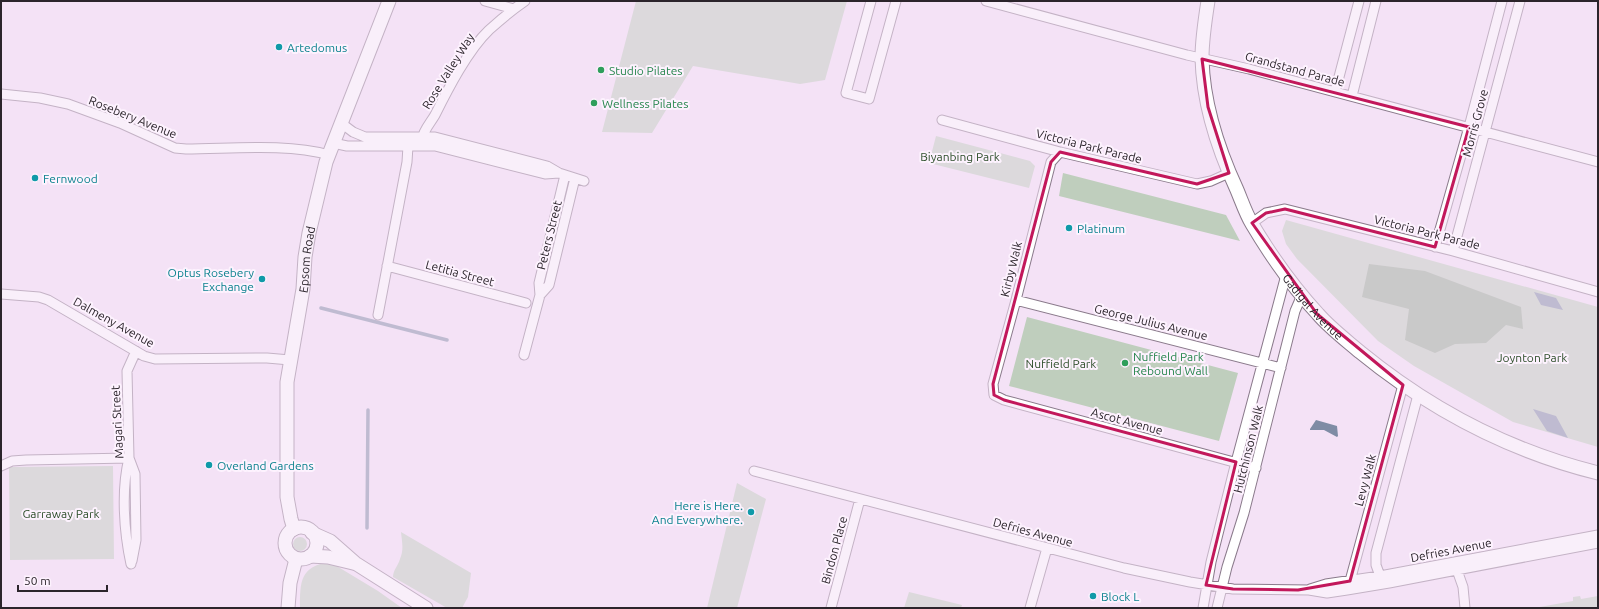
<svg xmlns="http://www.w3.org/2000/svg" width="1599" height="609" viewBox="0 0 1599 609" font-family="Ubuntu,sans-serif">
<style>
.green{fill:#bfcebd}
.forest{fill:#96aa93}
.water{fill:#7f8ca5}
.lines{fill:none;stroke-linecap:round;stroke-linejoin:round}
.stream{stroke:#7f8ca5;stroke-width:3.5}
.street-casing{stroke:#8a7a8b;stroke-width:11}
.secondary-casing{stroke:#8a7a8b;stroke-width:15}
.street{stroke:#fff;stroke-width:9}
.secondary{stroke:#fff;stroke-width:13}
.marked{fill:none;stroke:#c2185b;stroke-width:3;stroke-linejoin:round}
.culture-dot{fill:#0f9aa8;stroke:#fdf2fe;stroke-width:1.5}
.leisure-dot{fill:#2e9e5b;stroke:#fdf2fe;stroke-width:1.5}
.labels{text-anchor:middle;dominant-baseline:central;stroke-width:4;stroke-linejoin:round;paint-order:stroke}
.culture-label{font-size:12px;fill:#0d838f;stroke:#fdf2fe;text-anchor:start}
.street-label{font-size:12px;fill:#2b242b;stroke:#fdf2fe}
.leisure-label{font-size:12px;fill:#27864d;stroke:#fdf2fe;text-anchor:start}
.park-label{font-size:12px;fill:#2d4e2a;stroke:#fdf2fe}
</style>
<rect width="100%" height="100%" fill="#f4e2f6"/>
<path class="green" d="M636,1H847L825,80L800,84L693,66L652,133L602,132Z
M936,136L1030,161L1035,166L1029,188L929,163Z
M1063,173L1226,215L1240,241L1059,196Z
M1286,220L1598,307V447L1513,422L1414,366L1378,341L1297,259L1286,244L1282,231Z
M1027,317L1238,373L1219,441L1009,386Z
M113,466L114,559L10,560L9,467Z
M737,483L766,499L737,608H707Z
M401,532L471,573L468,597L462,608H447L393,577C393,570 398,566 400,559C404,550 402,542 401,532Z
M293 544a7 7 0 1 1 14 0a7 7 0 1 1-14 0Z
M330,562L378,591L402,608H300C300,582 300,566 330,562Z
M909,592L962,605L961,608H904Z
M1580,596L1581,599L1598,596V608H1534L1573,601V597Z"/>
<path class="forest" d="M1369,264L1425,271L1521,307L1523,329L1506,325L1486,343L1455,344L1435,353L1405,340L1409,309L1362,297Z"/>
<path class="water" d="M1534,292L1556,298L1563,310L1541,305Z
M1533,409L1556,416L1568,438L1547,431Z
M1316,420L1337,426L1338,436L1337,437L1324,430H1310V429Z"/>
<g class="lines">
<path class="stream" d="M321,308L447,340
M367,528L368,410"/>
<g class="street-casing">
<path id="street" d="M485,1L514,9
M871,1L846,93L869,99L896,1
M986,1L1187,55L1249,69L1598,162
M1335,92L1359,1
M1,94L40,98L68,104L120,123L175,148L186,149C230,149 287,143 329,155
M1352,96L1376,1
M942,120L1060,152L1197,184L1211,181L1229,173
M341,123L353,132L365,137H435L547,166L559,173L584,181
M422,139C423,131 431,122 435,115C448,89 468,50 489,30C500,20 512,10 525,1
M333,143L347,146H435L545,174L559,173
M1060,152L1051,162L1016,300L993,384L994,395L1004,400L1256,468
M1252,223L1266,213L1285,209L1453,251L1598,292
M1435,247L1469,127L1502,1
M1453,251L1520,1
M387,266L526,303
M1,294L39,297L48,300L144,356L155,359L267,358L290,360
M540,295L549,285L575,178
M1016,300L1281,368
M378,315L407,162L408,146
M524,355L540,295L539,283L565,175
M1,466L12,461L26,460L129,458C121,490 124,532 131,564
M754,471L1124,568L1190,582L1233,589L1309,590L1327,593L1347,590L1389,583L1598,543
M132,561L136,540L135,474L129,458L127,371L136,351
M1457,570L1463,587L1465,608
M1380,576L1376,565V553L1418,395
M1350,581L1403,385
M1310,589L1326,584L1380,576L1598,535
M831,608L860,499
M1030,608L1047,548
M1203,608L1211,562L1236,462L1286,275
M1217,608L1227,567L1244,513L1295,311L1302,295"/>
</g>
<g class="secondary-casing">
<g id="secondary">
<path id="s1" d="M1208,1C1205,20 1202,39 1202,58C1203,104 1218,149 1237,190C1242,202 1246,214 1252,224C1271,256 1293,287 1318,314C1330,328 1346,340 1360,352C1431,410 1509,451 1598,473"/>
<circle cx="301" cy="543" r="16"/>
<path id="s2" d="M294,529L291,519L287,497V382L303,289L305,257L309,233L326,162L389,1"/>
<path d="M312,533L330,541L355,563L426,608"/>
<path d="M310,556L328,557L353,563"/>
<path d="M288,608L290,583L296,559"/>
</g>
</g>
<use href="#street" class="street"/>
<use href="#secondary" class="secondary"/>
</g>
<path d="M0 0H1599V609H0ZM1202,59L1469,127L1435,247L1285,209L1266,213L1252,223L1317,314L1403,385L1350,581L1298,590L1233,589L1206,585L1236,462L1004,400L994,395L993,384L1051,162L1060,152L1197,184L1229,173L1208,107Z" fill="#f4e2f6" fill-opacity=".55" fill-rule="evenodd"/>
<path class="marked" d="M1202,59L1469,127L1435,247L1285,209L1266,213L1252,223L1317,314L1403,385L1350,581L1298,590L1233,589L1206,585L1236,462L1004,400L994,395L993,384L1051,162L1060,152L1197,184L1229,173L1208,107Z"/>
<g class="culture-dot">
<circle cx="279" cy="47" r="4"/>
<circle cx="35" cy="178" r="4"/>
<circle cx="1069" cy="228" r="4"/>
<circle cx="262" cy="279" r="4"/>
<circle cx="209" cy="465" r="4"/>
<circle cx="751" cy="512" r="4"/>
<circle cx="1093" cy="596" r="4"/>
</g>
<g class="leisure-dot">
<circle cx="601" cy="70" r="4"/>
<circle cx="594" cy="103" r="4"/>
<circle cx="1125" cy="363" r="4"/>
</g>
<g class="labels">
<g class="culture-label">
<text x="287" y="47">Artedomus</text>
<text x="43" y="178">Fernwood</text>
<text x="1077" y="228">Platinum</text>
<text x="254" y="272" text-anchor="end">Optus Rosebery<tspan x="254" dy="14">Exchange</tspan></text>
<text x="217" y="465">Overland Gardens</text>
<text x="743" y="505" text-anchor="end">Here is Here.<tspan x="743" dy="14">And Everywhere.</tspan></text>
<text x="1101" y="596">Block L</text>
</g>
<g class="street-label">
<text transform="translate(1295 69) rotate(15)">Grandstand Parade</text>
<text transform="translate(448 71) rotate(-58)">Rose Valley Way</text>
<text transform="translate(133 117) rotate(22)">Rosebery Avenue</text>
<text transform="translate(1475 123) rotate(-75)">Morris Grove</text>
<text transform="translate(1089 146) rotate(14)">Victoria Park Parade</text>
<text transform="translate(1427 232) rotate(14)">Victoria Park Parade</text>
<text transform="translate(549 235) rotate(-76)">Peters Street</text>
<text stroke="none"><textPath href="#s2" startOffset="272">Epsom Road</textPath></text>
<text transform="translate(1011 269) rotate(-76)">Kirby Walk</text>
<text transform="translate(460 273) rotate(15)">Letitia Street</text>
<text stroke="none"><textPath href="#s1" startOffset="335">Gadigal Avenue</textPath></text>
<text transform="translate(114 322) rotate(29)">Dalmeny Avenue</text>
<text transform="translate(1151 322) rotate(14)">George Julius Avenue</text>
<text transform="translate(1127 421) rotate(15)">Ascot Avenue</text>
<text transform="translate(117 422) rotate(-93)">Magari Street</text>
<text transform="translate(1248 449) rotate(-76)">Hutchinson Walk</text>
<text transform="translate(1365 480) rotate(-75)">Levy Walk</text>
<text transform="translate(1033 532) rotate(15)">Defries Avenue</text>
<text transform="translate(834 550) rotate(-75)">Bindon Place</text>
<text transform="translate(1451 550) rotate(-11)">Defries Avenue</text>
</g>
<g class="leisure-label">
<text x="609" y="70">Studio Pilates</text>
<text x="602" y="103">Wellness Pilates</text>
<text x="1133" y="356">Nuffield Park<tspan x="1133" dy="14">Rebound Wall</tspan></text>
</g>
<g class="park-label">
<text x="960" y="156">Biyanbing Park</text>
<text x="1532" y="357">Joynton Park</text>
<text x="1061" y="363">Nuffield Park</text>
<text x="61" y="513">Garraway Park</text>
</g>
</g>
<rect width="1599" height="609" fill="none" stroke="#2b242b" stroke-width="4"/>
<path d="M18 585v6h89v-6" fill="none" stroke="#2b242b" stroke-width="2"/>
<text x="24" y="585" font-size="12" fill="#2b242b" stroke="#fdf2fe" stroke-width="3" paint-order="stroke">50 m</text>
</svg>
